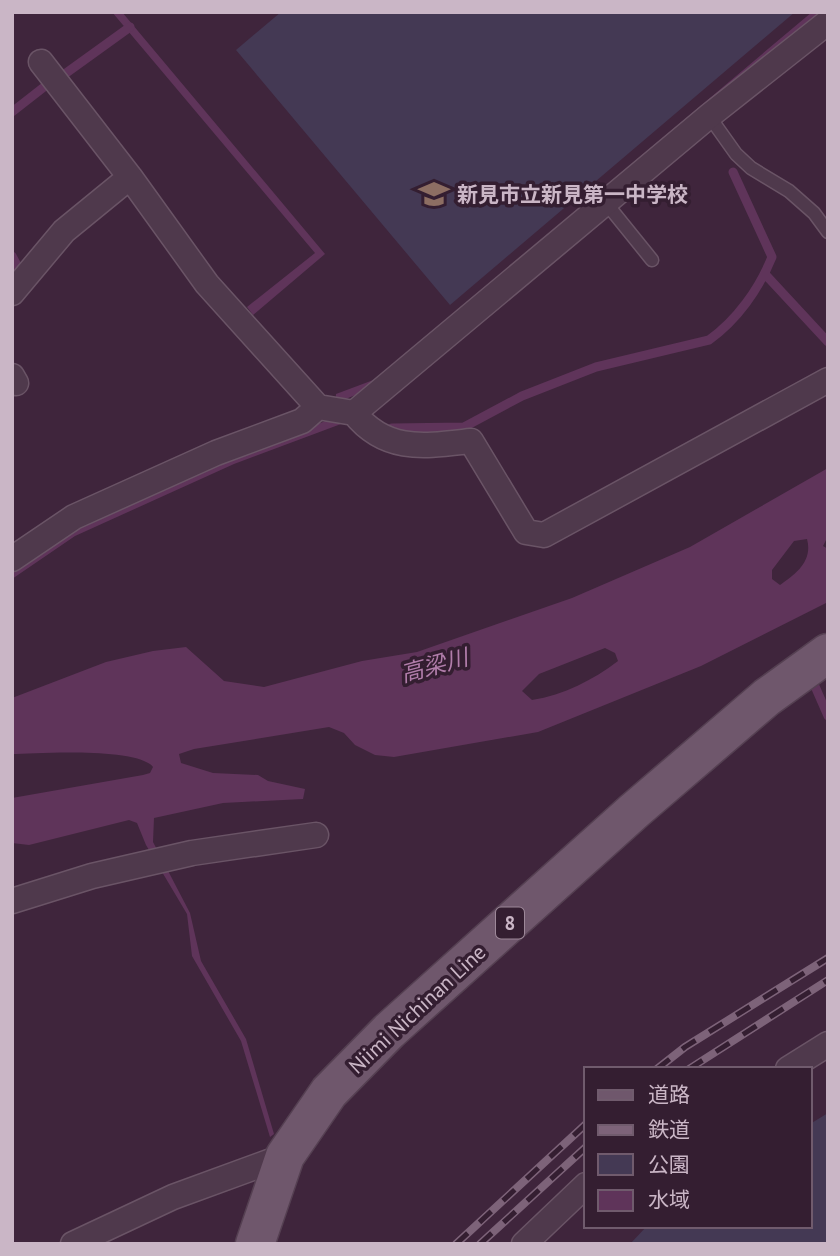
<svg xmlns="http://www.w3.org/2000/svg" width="840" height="1256" viewBox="0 0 840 1256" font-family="'PT Sans','Noto Sans JP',sans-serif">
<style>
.green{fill:#443954}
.water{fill:#5f345a;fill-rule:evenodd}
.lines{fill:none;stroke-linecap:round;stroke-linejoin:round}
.stream{stroke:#5f345a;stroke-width:9}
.service-casing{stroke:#6a5466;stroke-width:15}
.minor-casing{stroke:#6a5466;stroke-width:27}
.primary-casing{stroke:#554052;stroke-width:41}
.service{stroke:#4f394c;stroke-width:12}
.minor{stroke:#4f394c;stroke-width:24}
.primary{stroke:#6f576c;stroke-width:38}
.rail-casing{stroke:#7d6379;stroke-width:8}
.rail{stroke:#341e31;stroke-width:5;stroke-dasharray:16;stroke-linecap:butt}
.labels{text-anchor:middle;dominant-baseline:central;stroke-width:7;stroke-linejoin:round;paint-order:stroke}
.shield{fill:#341e31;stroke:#9d8899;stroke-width:2}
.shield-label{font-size:19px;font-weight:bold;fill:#cab6c6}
.poi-label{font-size:21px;font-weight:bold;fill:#cab6c6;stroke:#341e31;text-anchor:start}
.street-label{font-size:21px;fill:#cab6c6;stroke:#341e31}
.water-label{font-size:23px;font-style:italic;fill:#b17daa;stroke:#341e31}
</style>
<rect width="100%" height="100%" fill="#3f253c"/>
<path class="green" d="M281,12H795L450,305L236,50Z
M828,1113V1244H630L647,1226H810V1124Z"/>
<path class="water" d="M112,12H122L325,254L253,315L247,307L315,253Z
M812,12H823L377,386L341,401V424L234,464L75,536L12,579V569L68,530L235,454L334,418L336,394L376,379Z
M828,468V536L823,546L828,549V602L701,666L538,732L394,757L375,755L355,745L344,733L329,727L194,749L179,754L181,763L213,773L258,775L268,781L305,789L303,799L223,803L154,818L153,842L190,913L201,961L246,1039L274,1134L270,1137L241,1041L192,956L187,914L146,845L137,823L129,820L29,845L12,843V798L143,775L150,773L153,767C138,747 38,753 12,754V698L106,662L153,651L186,647L224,681L264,687L362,661L417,652L572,598L690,547ZM807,539C813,561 796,574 780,585L772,579V570L794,541ZM605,648L615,653L618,661C593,680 564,695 532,700L522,691L539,674Z"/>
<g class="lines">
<path class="stream" d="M62,76L130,27
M12,112L44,87
M12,256L19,269
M765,274L828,342
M392,428L464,427L522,396L596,367L709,340C737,320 759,289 772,257L733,172
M814,684L828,716"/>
<g class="service-casing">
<path id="service" d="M709,116L736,154L751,168L789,191L814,213L828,232
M606,203L652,260"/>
</g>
<g class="minor-casing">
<path id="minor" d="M41,62L130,177L207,284L318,407
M12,293L64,231L130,177
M12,376L16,383
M354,413C386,453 425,446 471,441L526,532L544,535L828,380
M12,559L74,517L216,453L302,421L318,407L354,413L709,116L828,22
M12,901L92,876L192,853L316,835
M788,1069L828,1044
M73,1244L173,1197L285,1156
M524,1244L586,1185"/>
</g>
<g class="primary-casing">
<path id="primary" d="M255,1244L285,1156L329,1092L389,1031L634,811L767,697L828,653"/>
</g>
<use href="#service" class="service"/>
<use href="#minor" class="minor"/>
<use href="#primary" class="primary"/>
<g class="rail-casing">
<path id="rail" d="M657,1069L685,1047L828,958
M689,1069L828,980
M456,1244L586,1124
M480,1244L586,1147"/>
</g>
<use href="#rail" class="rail"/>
</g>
<defs>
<g id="school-bare" transform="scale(2.415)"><path d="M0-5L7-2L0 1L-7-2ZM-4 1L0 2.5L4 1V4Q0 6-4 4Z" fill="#8d6e63" stroke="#341e31" stroke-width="2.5" paint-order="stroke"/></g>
</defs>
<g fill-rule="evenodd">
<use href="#school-bare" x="434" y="194"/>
</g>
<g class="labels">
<rect class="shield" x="496" y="907.5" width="28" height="31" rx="5"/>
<g class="shield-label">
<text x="510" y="923">8</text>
</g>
<g class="poi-label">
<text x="457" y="194">新見市立新見第一中学校</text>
</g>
<g class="street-label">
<text transform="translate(417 1009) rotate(-43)">Niimi Nichinan Line</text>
</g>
<g class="water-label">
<text transform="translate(434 665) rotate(-15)">高梁川</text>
</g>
</g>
<rect width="840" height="1256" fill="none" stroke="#cab6c6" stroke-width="28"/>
<rect x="584" y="1067" width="228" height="161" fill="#341e31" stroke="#705b6d" stroke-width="2"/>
<rect x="598" y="1090" width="35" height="10" fill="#6f576c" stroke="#705b6d" stroke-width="2"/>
<text x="648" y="1102" font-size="21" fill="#cab6c6">道路</text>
<rect x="598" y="1125" width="35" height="10" fill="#7d6379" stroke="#705b6d" stroke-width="2"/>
<text x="648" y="1137" font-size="21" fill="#cab6c6">鉄道</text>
<rect x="598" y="1154" width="35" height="21" fill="#443954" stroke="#705b6d" stroke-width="2"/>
<text x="648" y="1172" font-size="21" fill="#cab6c6">公園</text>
<rect x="598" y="1190" width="35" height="21" fill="#5f345a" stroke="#705b6d" stroke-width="2"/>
<text x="648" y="1207" font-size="21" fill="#cab6c6">水域</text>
</svg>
